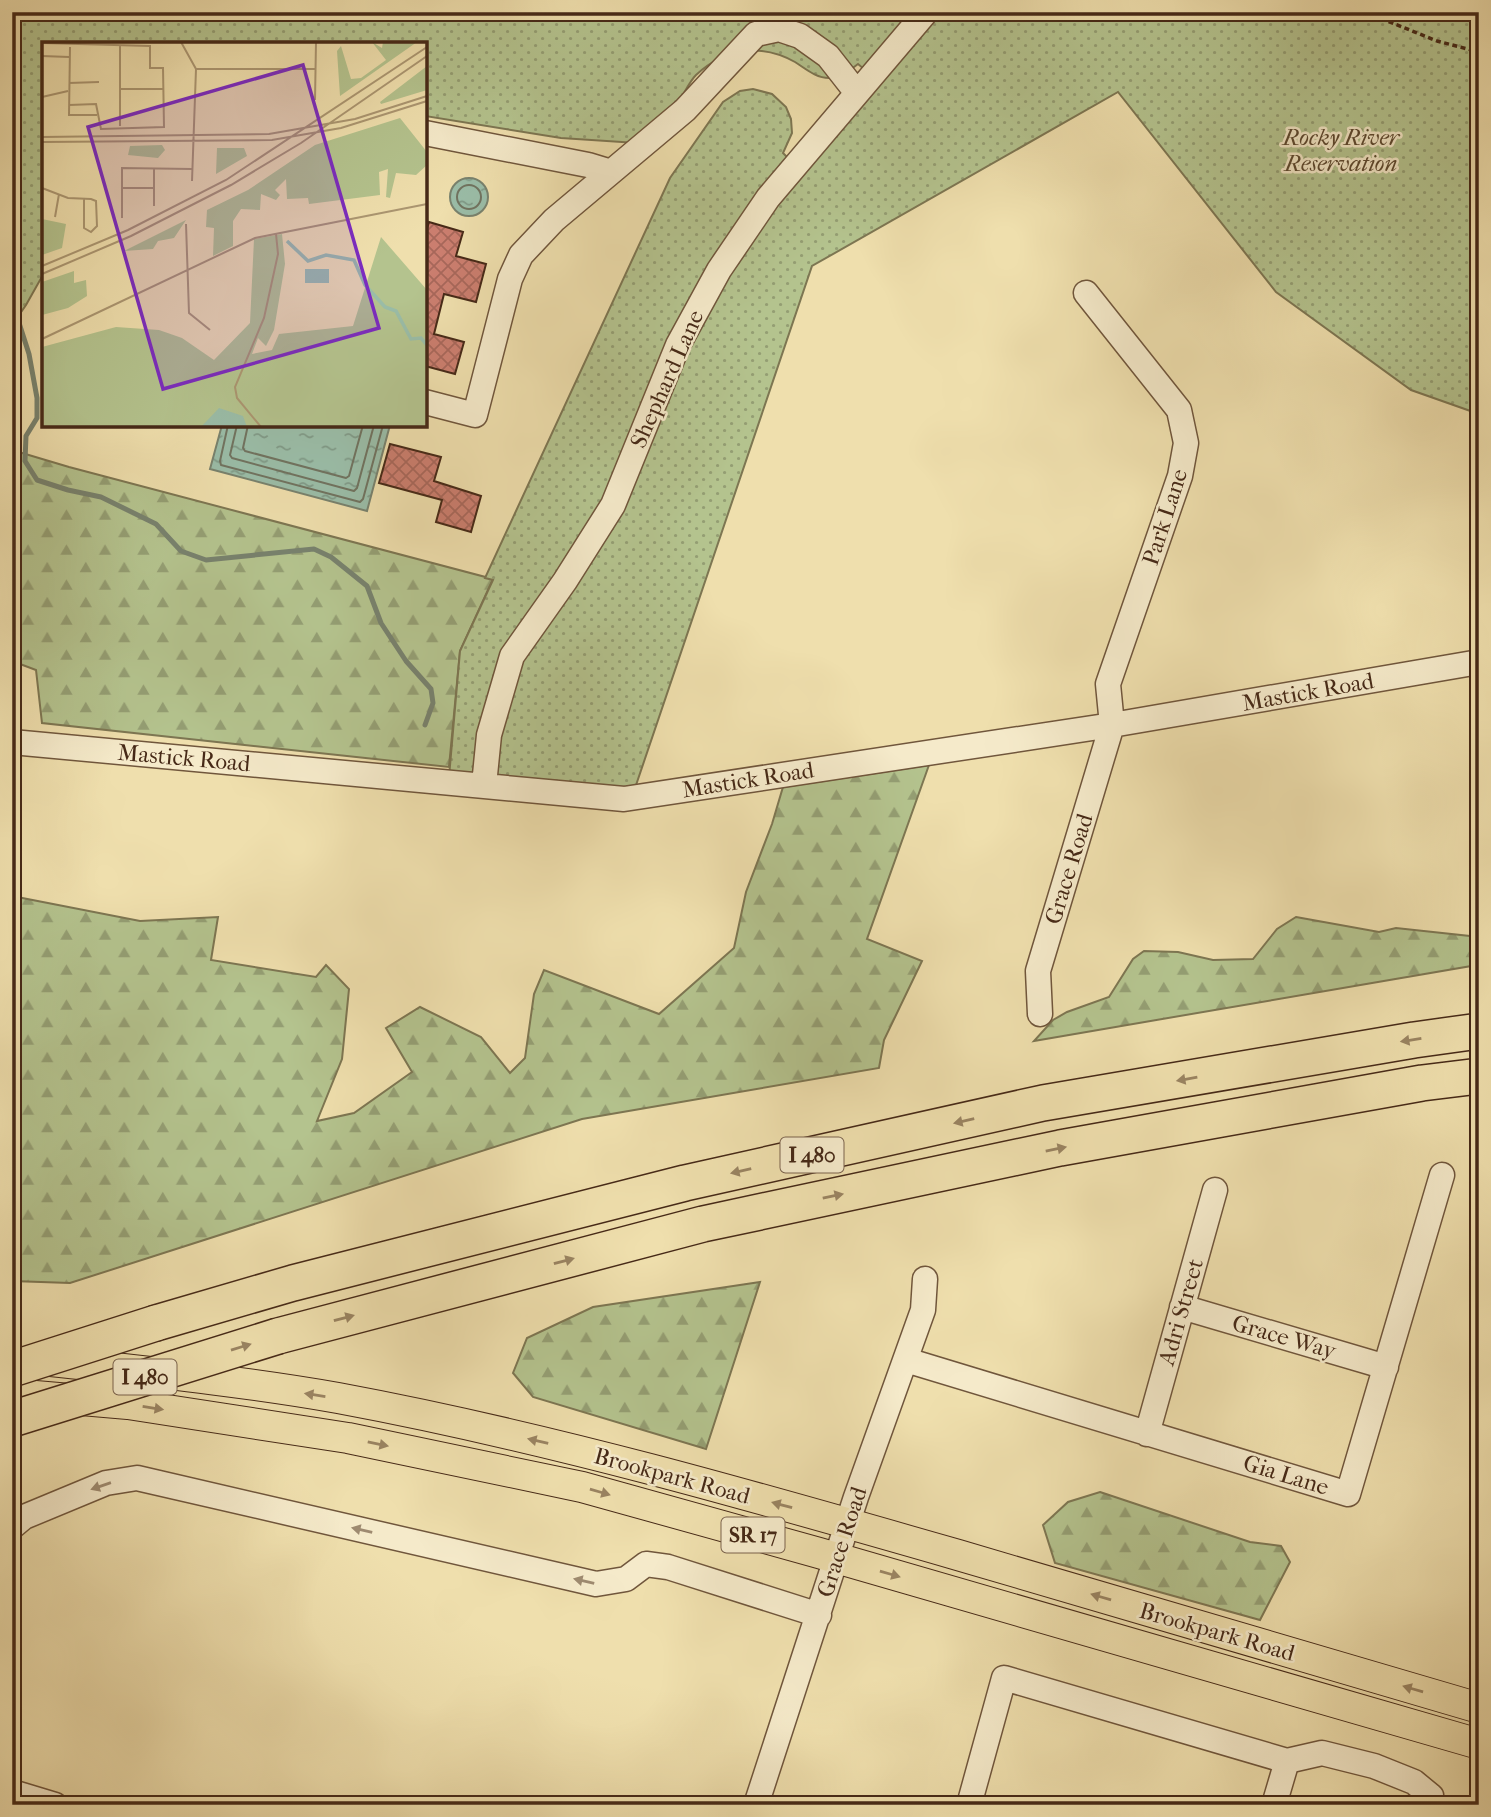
<svg xmlns="http://www.w3.org/2000/svg" width="1491" height="1817" viewBox="0 0 1491 1817" font-family="'IM FELL French Canon',serif">
<style>
.forest{fill:url(#forest-firs);stroke:#7d7652;stroke-width:2}
.park{fill:url(#park-dots);stroke:#7d7652;stroke-width:2}
.water{fill:url(#water-ripples);stroke:#78826e;stroke-width:2}
.lines{fill:none;stroke-linecap:round;stroke-linejoin:round}
.shore{stroke:#707360;stroke-width:2}
.stream{stroke:#78826e;stroke-width:5}
.building{fill:url(#building-cross-hatch);stroke:#462917;stroke-width:2}
.minor-casing{stroke:#70563c;stroke-width:27}
.major-casing{stroke:#462917;stroke-width:32}
.highway-casing{stroke:#462917;stroke-width:38}
.path{stroke:#462917;stroke-width:3.5;stroke-dasharray:5 3.5;stroke-linecap:butt}
.minor{stroke:#f5eaca;stroke-width:24}
.major{stroke:#efdfad;stroke-width:30}
.highway{stroke:#efdfad;stroke-width:35}
.highway-bridge-casing{stroke:#462917;stroke-width:38;stroke-linecap:butt}
.highway-bridge{stroke:#efdfad;stroke-width:35}
.oneway{fill:#9a8462}
.oneway2{fill:#9e8a70}
.labels{text-anchor:middle;dominant-baseline:central;stroke-width:5;stroke-linejoin:round;paint-order:stroke}
.shield{fill:#f5eaca;stroke:#7a634d;stroke-width:2}
.shield-label{font-size:21px;font-weight:bold;fill:#462917}
.park-label{font-size:23px;font-style:italic;fill:#5c482f;stroke:#f5eaca}
.street-label{font-size:23px;fill:#462917;stroke:#f5eaca}
.inset-river{fill:none;stroke:#9abda8;stroke-width:3.5}
.inset-road{fill:none;stroke:#ab9671;stroke-width:2}
.view{fill:#7b2cbf;fill-opacity:0.15;stroke:#7b2cbf;stroke-width:3.5}
.inset-edge{fill:none;stroke:#462917;stroke-width:3.5}
</style>
<defs>
<pattern id="forest-firs" width="22" height="20" patternUnits="userSpaceOnUse" patternTransform="scale(1.75)"><rect width="22" height="20" fill="#b4c38e"/><path d="M5 1l3.5 6h-7zM16 11l3.5 6h-7z" fill="#949e73"/></pattern>
<pattern id="park-dots" width="8" height="8" patternUnits="userSpaceOnUse" patternTransform="scale(1.75)"><rect width="8" height="8" fill="#b4c38e"/><path d="M2 2h.1M6 6h.1" fill="none" stroke="#949e73" stroke-width="1.8" stroke-linecap="round"/></pattern>
<pattern id="water-ripples" width="26" height="14" patternUnits="userSpaceOnUse" patternTransform="scale(1.75)"><rect width="26" height="14" fill="#9abda8"/><path d="M2 4q2-2 4 0t4 0M15 11q2-2 4 0t4 0" fill="none" stroke="#7f9a88"/></pattern>
<pattern id="building-cross-hatch" width="8" height="8" patternUnits="userSpaceOnUse" patternTransform="scale(1.75)"><rect width="8" height="8" fill="#cb7e6f"/><path d="M0 0l8 8M0 8l8-8" fill="none" stroke="#a7675a"/></pattern>
</defs>
<rect width="100%" height="100%" fill="#efdfad"/>
<filter id="stains"><feTurbulence type="fractalNoise" baseFrequency=".00286" numOctaves="4"/><feColorMatrix values="0 0 0 0 .2 0 0 0 0 .09 0 0 0 0 .02 0 0 0 .5 -.17"/></filter>
<radialGradient id="worn" r=".72"><stop offset=".6" stop-color="#630" stop-opacity="0"/><stop offset="1" stop-color="#630" stop-opacity=".3"/></radialGradient>
<path class="forest" d="M12,450L69,467L493,579L460,651L449,767L42,723L36,670L12,661Z
M929,765L867,939L922,961L884,1040L879,1068L582,1119L70,1283L12,1281V896L140,921L218,917L211,960L316,977L326,965L349,989L342,1059L317,1121L354,1113L412,1072L386,1028L420,1007L481,1037L510,1073L525,1058L534,994L544,970L659,1014L734,948L746,892L772,824L783,787Z
M1296,917L1379,932L1396,928L1470,936L1479,941V963L1477,965L1034,1041L1053,1020L1067,1012L1109,997L1133,959L1144,951L1178,952L1213,960L1253,959L1277,929Z
M760,1282L706,1449L533,1397L513,1373L527,1338L593,1307Z
M1100,1492L1250,1542L1281,1546L1290,1562L1260,1620L1055,1563L1043,1525L1068,1502Z"/>
<path class="park" d="M12,12H1479V414L1411,390L1276,292L1118,92L812,266L633,794L449,777L460,651L493,580L485,578L670,178L723,102L740,91L753,89L772,94L786,107L791,119L792,133L783,153L788,158L864,69L858,64C849,71 841,77 829,78C816,78 806,69 795,62C761,43 725,48 696,75C690,81 686,90 681,98C671,113 662,128 652,144L561,138L425,116V44H44V273L26,305L12,325Z"/>
<path class="water" d="M450 197a19 19 0 1 1 38 0a19 19 0 1 1-38 0Z
M222,425H390L367,511L210,469Z"/>
<g class="lines">
<path class="shore" d="M457 197a12 12 0 1 1 24 0a12 12 0 1 1-24 0Z
M228,425L220,461L221,465L360,502L363,499L383,425
M237,425L230,455L232,458L354,491L357,488L374,425
M248,425L243,448L245,451L346,478L349,476L363,425"/>
<path class="stream" d="M12,301L29,354L37,398V418L26,436L25,461L37,480L68,490L101,497L156,524L181,551L206,560L314,549L331,557L367,586L381,623L406,661L431,689L433,703L425,725"/>
</g>
<path class="building" d="M429,222L463,232L456,256L486,264L476,302L444,294L434,334L464,342L455,374L425,366V235Z
M390,444L441,457L434,481L481,496L471,532L436,522L442,500L379,483Z"/>
<g class="lines">
<g class="minor-casing">
<path id="minor" d="M425,133L588,165L611,172
M425,402L475,415L510,279L521,255L554,220L685,110L756,34L779,29L800,36L828,56L857,93
M12,742L624,799L1112,725L1479,662
M484,785L489,735L512,656L565,581L613,505L678,345L719,270L768,198L926,12
M1040,1014L1038,971L1112,725L1108,684L1180,476L1186,443L1179,410L1086,293
M1182,1307L1386,1367
M906,1360L1348,1494L1442,1175
M1147,1434L1215,1190
M12,1527L24,1517L106,1483L137,1478L596,1584L626,1579L646,1564L668,1567L819,1615
M12,1792L55,1805
M756,1805L856,1497L923,1310L925,1279
M969,1805L1004,1678L1287,1761L1322,1753L1374,1766L1414,1782L1431,1796L1429,1805
M1274,1805L1287,1761"/>
</g>
<g class="major-casing">
<path id="major" d="M43,1360C141,1371 241,1381 338,1398C548,1437 753,1496 958,1555C1131,1606 1305,1657 1479,1708
M12,1394L128,1404L348,1438L582,1487L819,1553L1479,1744"/>
</g>
<g class="highway-casing">
<path id="highway" d="M156,1323L293,1283L685,1183L1043,1103L1414,1040L1479,1031
M278,1336L703,1224L1060,1148L1422,1083L1479,1076"/>
</g>
<path class="path" d="M561,12L562,14L570,12
M1365,12L1437,41L1479,52"/>
<use href="#minor" class="minor"/>
<use href="#major" class="major"/>
<use href="#highway" class="highway"/>
<g class="highway-bridge-casing">
<path id="highway-bridge" d="M12,1369L156,1323
M12,1419L278,1336"/>
</g>
<use href="#highway-bridge" class="highway-bridge"/>
</g>
<defs><path id="oneway-solid" d="M-6-.8H1V-3.2L6.5 0L1 3.2V.8H-6Z" transform="scale(1.75)"/></defs>
<g class="oneway">
<use href="#oneway-solid" transform="translate(1411 1040) rotate(171)"/>
<use href="#oneway-solid" transform="translate(1187 1079) rotate(170)"/>
<use href="#oneway-solid" transform="translate(964 1121) rotate(167)"/>
<use href="#oneway-solid" transform="translate(1056 1149) rotate(-11)"/>
<use href="#oneway-solid" transform="translate(741 1171) rotate(167)"/>
<use href="#oneway-solid" transform="translate(833 1196) rotate(-12)"/>
<use href="#oneway-solid" transform="translate(564 1261) rotate(-15)"/>
<use href="#oneway-solid" transform="translate(344 1318) rotate(-15)"/>
<use href="#oneway-solid" transform="translate(241 1347) rotate(-17)"/>
<use href="#oneway-solid" transform="translate(315 1395) rotate(-171)"/>
<use href="#oneway-solid" transform="translate(153 1408) rotate(9)"/>
<use href="#oneway-solid" transform="translate(538 1441) rotate(-167)"/>
<use href="#oneway-solid" transform="translate(378 1444) rotate(12)"/>
<use href="#oneway-solid" transform="translate(600 1492) rotate(16)"/>
<use href="#oneway-solid" transform="translate(782 1505) rotate(-165)"/>
<use href="#oneway-solid" transform="translate(890 1574) rotate(16)"/>
<use href="#oneway-solid" transform="translate(1101 1597) rotate(-164)"/>
<use href="#oneway-solid" transform="translate(1413 1689) rotate(-164)"/>
</g>
<g class="oneway2">
<use href="#oneway-solid" transform="translate(101 1486) rotate(161)"/>
<use href="#oneway-solid" transform="translate(362 1530) rotate(-167)"/>
<use href="#oneway-solid" transform="translate(584 1581) rotate(-167)"/>
</g>
<g class="labels">
<g class="shield">
<rect x="780.5" y="1137.5" width="63" height="35" rx="5"/>
<rect x="113.5" y="1359.5" width="63" height="35" rx="5"/>
<rect x="721.5" y="1517.5" width="63" height="35" rx="5"/>
</g>
<g class="shield-label">
<text x="812" y="1155">I 480</text>
<text x="145" y="1377">I 480</text>
<text x="753" y="1535">SR 17</text>
</g>
<g class="park-label">
<text x="1341" y="137">Rocky River<tspan x="1341" dy="26">Reservation</tspan></text>
</g>
<g class="street-label">
<text transform="translate(667 379) rotate(-66)">Shephard Lane</text>
<text transform="translate(1165 517) rotate(-72)">Park Lane</text>
<text transform="translate(1308 692) rotate(-10)">Mastick Road</text>
<text transform="translate(184 758) rotate(5)">Mastick Road</text>
<text transform="translate(748 780) rotate(-9)">Mastick Road</text>
<text transform="translate(1069 869) rotate(-73)">Grace Road</text>
<text transform="translate(1181 1312) rotate(-74)">Adri Street</text>
<text transform="translate(1284 1337) rotate(16)">Grace Way</text>
<text transform="translate(1286 1475) rotate(17)">Gia Lane</text>
<text transform="translate(672 1476) rotate(15)">Brookpark Road</text>
<text transform="translate(842 1542) rotate(-72)">Grace Road</text>
<text transform="translate(1217 1632) rotate(16)">Brookpark Road</text>
</g>
</g>
<g transform="translate(42 42)">
<rect width="385" height="385" fill="#efdfad"/>
<path d="M330,0L340,6L341,0H375L298,54L295,9L299,4L309,37L319,36L344,18ZM385,24V48L339,62L338,60ZM358,76L385,110V123L374,133L354,131L348,156L344,155L346,127L337,130L338,153L267,162L266,156L245,157L244,137L233,148L238,153L234,158L219,152L218,168L199,167L191,179V204L171,214L172,186L164,185L165,168L206,148L273,103ZM120,103L123,108L116,116L86,113L88,104ZM175,106H202L205,114L174,132ZM0,177L24,182L20,206L0,213ZM144,178L132,196L116,199L111,207L82,209ZM32,229V241L44,238L45,254L26,266L0,273V240Z" fill="#b4c38e"/>
<path d="M240,192L243,222L232,288L224,304L216,296L210,312L230,308L237,292L311,284L339,195L385,248V385H0V305L74,285L117,288L140,296L172,318L208,281L212,197Z" fill="#b4c38e"/>
<path d="M263,227H287V241H263ZM177,366L201,374L205,385H159Z" fill="#9abda8"/>
<path class="inset-river" d="M245,199L266,219L284,213L312,218L323,243L343,265L354,269L369,297L379,296L385,303"/>
<path class="inset-road" d="M139,0L154,27L150,139M0,1L108,4V26H121L122,85L59,87L54,62L27,63M78,4V84M28,5L27,73H55M0,14L27,15M154,27H274M27,41L57,40M78,47H122M0,55L26,49M273,58L274,0M0,95L227,92L313,77L385,54M0,100L230,98L299,86L385,59M112,126V164M0,146L26,156L49,157L54,159L55,184L49,190L42,186V157M80,146H112M13,175L17,152M80,176V126L150,127M144,182L147,271L168,288M0,224L86,188L184,138L385,5M0,232L89,194L189,143L259,101L385,14M0,297L213,196L385,162M219,385L195,356L193,345L222,276L236,212L234,192"/>
<path class="view" d="M261,23L337,286L121,347L46,85Z"/>
<rect width="385" height="385" class="inset-edge"/>
</g>
<rect width="1491" height="1817" fill="none" stroke="#efdfad" stroke-width="42"/>
<rect x="14" y="14" width="1463" height="1789" fill="none" stroke="#462917" stroke-width="3.5"/>
<rect x="21" y="21" width="1449" height="1775" fill="none" stroke="#462917" stroke-width="2"/>
<rect width="100%" height="100%" filter="url(#stains)"/>
<rect width="100%" height="100%" fill="url(#worn)"/>
</svg>
